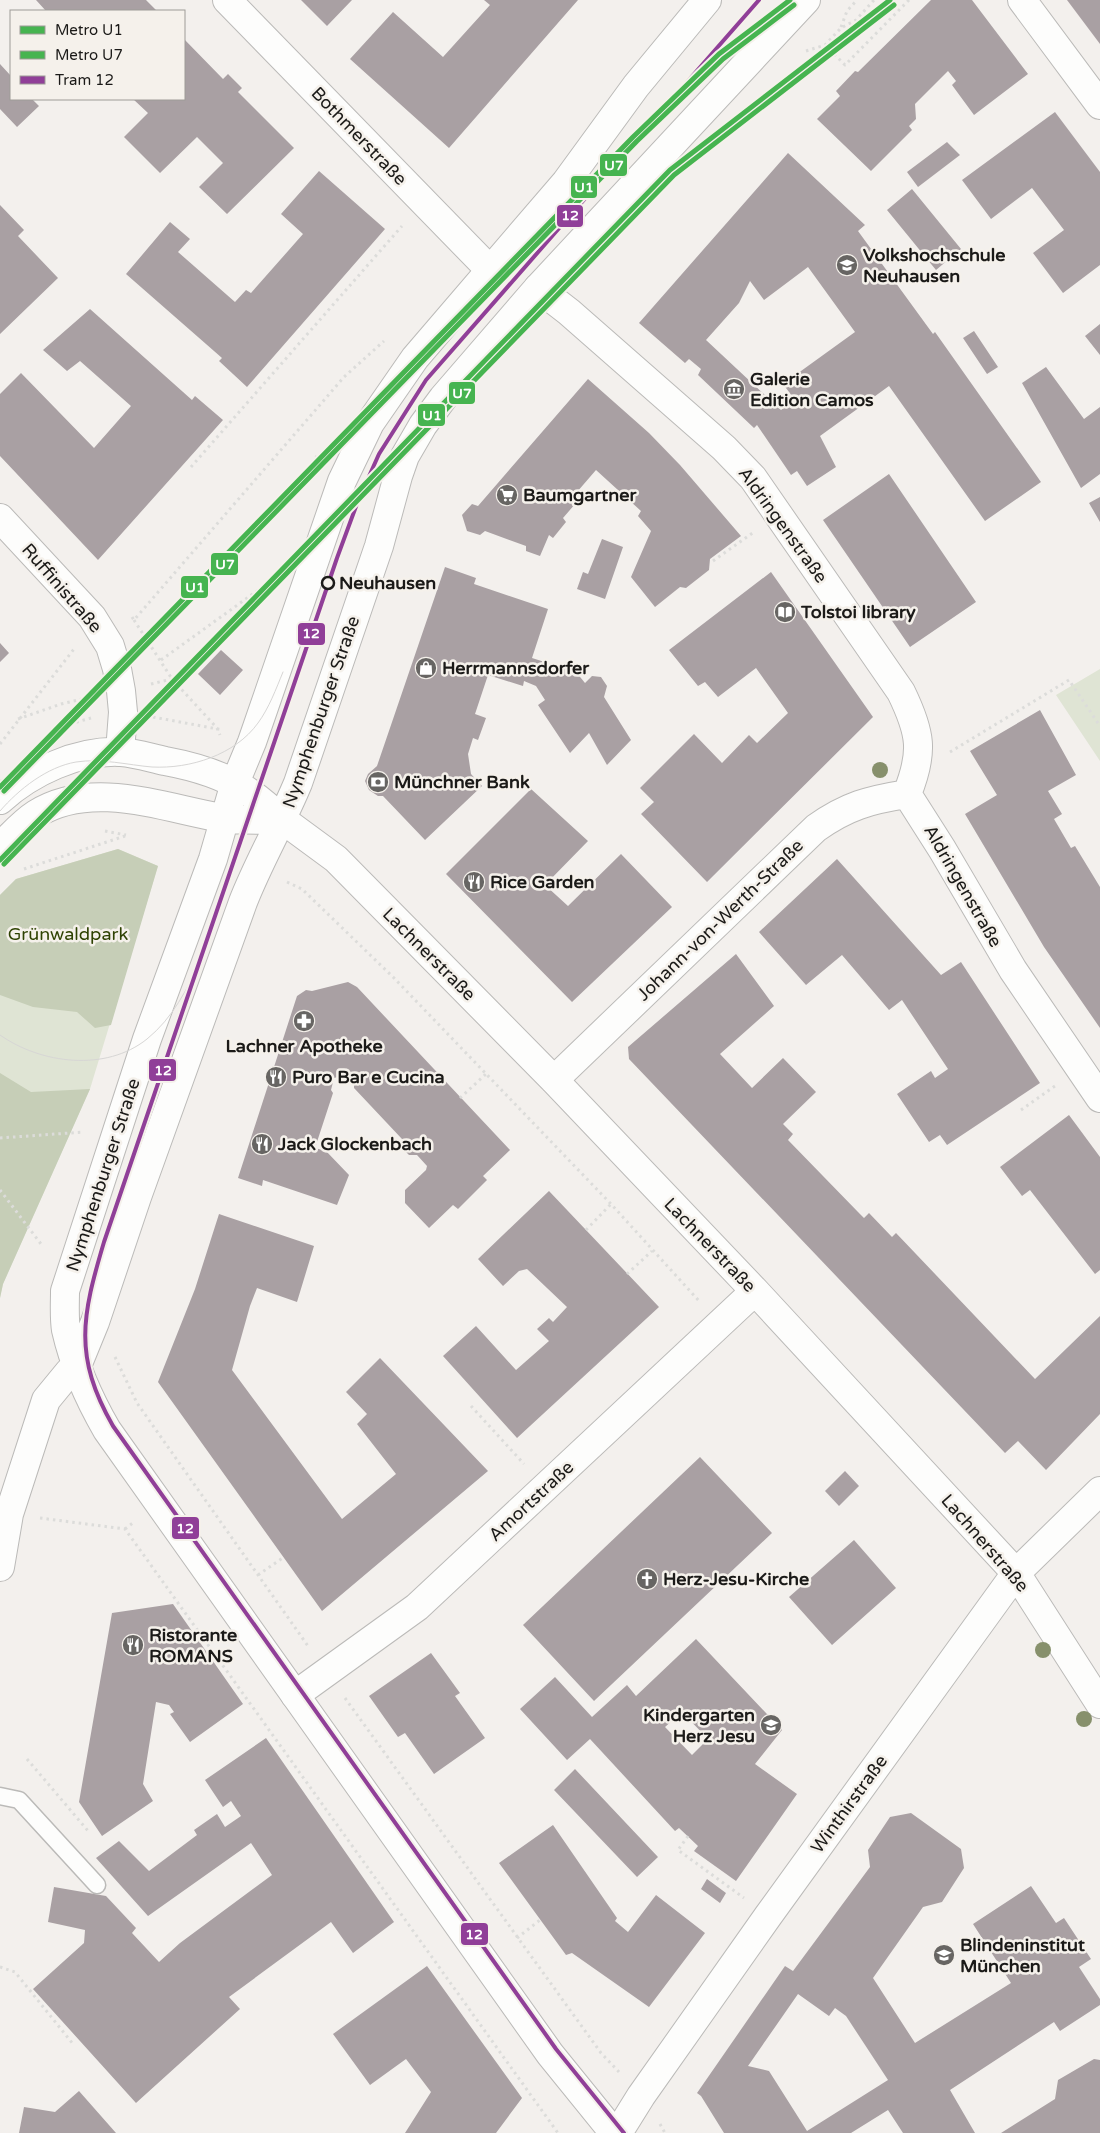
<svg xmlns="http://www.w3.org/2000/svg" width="1100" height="2133" viewBox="0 0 1100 2133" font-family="'Varela Round',sans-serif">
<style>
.green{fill:#dfe4d4}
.forest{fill:#c6ceb7}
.building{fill:#a9a0a3;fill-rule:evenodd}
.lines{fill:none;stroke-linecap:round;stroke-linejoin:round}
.lane-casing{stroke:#bbbab8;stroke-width:19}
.street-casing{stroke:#bbbab8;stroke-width:30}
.secondary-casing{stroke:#bbbab8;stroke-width:30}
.path{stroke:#dcdcda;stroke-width:3;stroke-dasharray:2.5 4;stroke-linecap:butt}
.lane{stroke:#fdfdfc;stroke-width:16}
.street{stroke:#fdfdfc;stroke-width:28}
.secondary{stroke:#fdfdfc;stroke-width:28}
.tram{stroke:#d7d6d5;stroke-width:1}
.tram-1-casing{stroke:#f5f1eb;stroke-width:8}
.tram-1{stroke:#903f98;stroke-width:4}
.metro-1-casing{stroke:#f5f1eb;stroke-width:9}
.metro-2-casing{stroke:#f5f1eb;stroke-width:9}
.metro-1{stroke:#46b450;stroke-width:5}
.metro-2{stroke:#46b450;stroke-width:5}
.tree{fill:#87906c}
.stop-dot{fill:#f5f1eb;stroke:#1b1a18;stroke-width:2.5}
.labels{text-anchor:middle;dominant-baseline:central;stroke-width:5;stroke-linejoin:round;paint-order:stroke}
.street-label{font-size:18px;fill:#1b1a18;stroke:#f5f1eb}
.poi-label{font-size:18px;font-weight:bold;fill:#1b1a18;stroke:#f5f1eb;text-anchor:start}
.stop-label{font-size:18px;font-weight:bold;fill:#1b1a18;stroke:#f5f1eb;text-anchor:start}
.park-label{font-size:18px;fill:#2e4202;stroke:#f5f1eb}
.line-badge{stroke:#f5f1eb;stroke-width:2}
.badge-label{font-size:14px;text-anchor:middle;font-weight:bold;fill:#fff}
</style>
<rect width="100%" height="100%" fill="#f3f0ed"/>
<path class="green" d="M1100,669V761L1056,695Z
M118,849L158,866L90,1089L3,1284L0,1298V895L16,879Z"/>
<path class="forest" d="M118,849L158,866L111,1025L95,1028L77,1012L33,1007L0,995V895L16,879Z
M0,1073L31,1092L90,1089L3,1284L0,1298Z"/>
<path class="building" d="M36,0H146L157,11H46Z
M301,0H352L327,26Z
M484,0H578L449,148L350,59L393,12L443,57L490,5Z
M931,0H972L1028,74L974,115L952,85L956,81L948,71L915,104L916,119L909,126L912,130L871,171L817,119L840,96L836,91L855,71L858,72Z
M1067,0H1100V44Z
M184,39L223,79L228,74L242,88L238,92L294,148L227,214L199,187L223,163L197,137L160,173L124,137L148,113L133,99H184Z
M0,64L11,76V99H32L39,106L17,127L0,109Z
M1055,112L1100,172V265L1063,293L1033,253L1064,230L1032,188L991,219L962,180Z
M947,142L960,155L918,187L907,172Z
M788,153L865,225L858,231L933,334L935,332L1041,482L985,521L889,386L820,436L836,467L807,486L797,471L791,475L757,425L754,428L698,375L701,369L689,359L685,363L639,323ZM808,267L855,332L783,384L795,400L781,410L706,340L739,303L750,281L764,300Z
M319,171L385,229L247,387L219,361L222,358L126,274L170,222L190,239L178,252L235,302L246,290L251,293L303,234L281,214Z
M912,189L961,249L936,270L887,210Z
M0,205L24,230L18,236L58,278L0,334Z
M90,309L192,400L195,396L223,420L98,560L0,456V394L21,373L94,448L131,406L80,361L67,371L43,350Z
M1100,324V355L1085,336Z
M974,331L998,367L987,374L963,338Z
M1046,367L1084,419L1100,407V474L1081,488L1022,383Z
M588,379L649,433L680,465L741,536L710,559L709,570L686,588L680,587L655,607L631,577L651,531L638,516L641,511L596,470L577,492L582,496L563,518L566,522L553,538L549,535L540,556L526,551V546L485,531L480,535L467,531L462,515L472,504L478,506Z
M889,474L976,602L910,647L823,520Z
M1100,497V522L1089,503Z
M602,539L623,547L605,599L577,589L583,572L588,574Z
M445,567L476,578L474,584L548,609L532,658L576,672L585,683L592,676L601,677L607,686L604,697L631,740L607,765L589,733L570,753L538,705L545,700L536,686L524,681L523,686L488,675L475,714L486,718L478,740L473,738L468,754L471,774L482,786L425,840L383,796H378L369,790L365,781L368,774L377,766Z
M771,572L873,717L707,882L641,814L654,802L640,788L694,734L722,763L749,735L757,743L788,713L756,668L718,697L705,682L698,686L669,650Z
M0,643L9,653L0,662Z
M221,650L243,670L220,695L198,674Z
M1040,710L1076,775L1048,791L1062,814L1054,819L1071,848L1075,846L1100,887V1028L1044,947L965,814L997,795L970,751Z
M531,789L588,841L545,885L568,906L621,854L672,907L572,1002L446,874Z
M837,859L941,975L961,962L1040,1083L947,1145L940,1135L929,1142L897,1094L931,1071L935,1078L948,1069L902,1000L889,1010L842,955L806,985L759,932Z
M736,954L774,1006L720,1054L752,1088L783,1058L816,1092L783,1124L793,1134L788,1140L858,1212L864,1218L869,1213L892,1237L896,1233L1035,1379L1100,1316V1414L1046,1470L1018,1441L1005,1453L629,1059L628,1047Z
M348,982L357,987L510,1150L483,1176L487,1180L458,1209L453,1205L429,1228L405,1203V1190L426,1170L427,1166L417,1155H409L401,1147L402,1139L354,1088V1083L345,1075L334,1078L331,1090L333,1093L315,1148L326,1151L349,1175L337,1205L263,1180L262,1186L238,1178L297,996L306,990L312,991Z
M1069,1115L1100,1157V1270L1095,1274L1030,1190L1022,1196L1000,1167Z
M549,1191L659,1307L517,1438L443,1356L476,1326L516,1370L549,1341L537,1329L549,1318L553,1322L567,1307L527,1269L519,1271L503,1286L478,1259Z
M219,1214L314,1246L297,1302L257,1288L250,1306L232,1370L342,1519L396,1474L357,1424L367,1414L346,1392L380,1358L488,1471L322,1611L158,1382L195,1289Z
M700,1457L772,1533L594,1701L523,1625Z
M845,1471L859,1486L839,1506L825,1491Z
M854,1540L896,1588L832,1645L789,1597Z
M173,1604L243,1704L190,1742L170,1714L174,1712L169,1705L156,1702L143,1784L153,1801L102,1836L79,1802L112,1613Z
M696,1639L782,1730L755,1764L797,1794L736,1881L694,1851L698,1846L679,1828L675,1831L590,1739L567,1760L520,1709L555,1677L592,1717L627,1685L636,1696ZM682,1712L708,1739L692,1755L665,1727Z
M431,1653L460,1693L455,1696L485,1738L434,1774L405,1733L398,1737L369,1696Z
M266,1738L394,1922L353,1953L331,1922L229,1997L240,2009L136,2103L33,1989L84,1943L85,1930L48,1922L54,1887L106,1896L136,1928L132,1933L159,1962L180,1943L272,1875L251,1843L148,1916L96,1858L119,1841L149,1871L197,1835L194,1830L217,1814L225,1827L241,1816L231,1801L223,1807L205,1780Z
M575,1769L658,1857L637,1877L554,1790Z
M911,1813L961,1849L964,1868L942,1902L923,1907L873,1978L915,2043L1011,1983L973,1924L1031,1886L1056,1923L1064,1918L1091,1959L1079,1967L1100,1999V2005L1060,2031L1054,2022L950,2090L975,2133H903L888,2110L851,2133H724L701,2096L697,2093L785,1966L793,1971L870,1867L868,1850L890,1817ZM798,1994L829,2016L835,2008L846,2016L888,2080L807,2131L769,2071L748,2066Z
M553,1825L617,1918L615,1921L628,1932L656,1895L705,1933L649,2007L572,1953L566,1955L499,1863Z
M707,1879L726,1893L720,1903L701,1889Z
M427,1966L522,2098L496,2133H405L431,2092L406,2059L370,2085L333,2034Z
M1094,2059L1100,2060V2133H1001L1055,2099L1058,2080Z
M79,2091L116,2133H19L24,2107L55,2112Z"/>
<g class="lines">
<g class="lane-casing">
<path id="lane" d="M0,1796L19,1800L97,1885"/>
</g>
<g class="street-casing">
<path id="street" d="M227,0L491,271
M1022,0L1100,105
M538,288L569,312L724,448L753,478L901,692C921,733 924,752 907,794
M0,518L92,617L110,646L117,669L121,691L123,712L120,752
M907,794L942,849L1013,970L1100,1098
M283,820L336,859L554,1080L755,1291L1016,1573L1100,1704
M554,1080L816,828C847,806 869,800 907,794
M0,1567L9,1514L46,1400L69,1372L77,1366
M295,1695L417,1607L755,1291
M618,2133L641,2096L768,1916L1016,1573L1100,1491"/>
</g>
<g class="secondary-casing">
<path id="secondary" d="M0,800C31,772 77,750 121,752C135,753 151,758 165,761C192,766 221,774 244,789C258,797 270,809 283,820
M0,847C12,835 22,823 36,814C92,779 164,808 222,818C241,821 263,819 283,820
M77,1366L95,1322L137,1197L243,902C259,861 281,824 298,783L379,546L398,476L405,456L423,425L443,398L538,288L806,0
M614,2133L550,2054L107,1430C89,1399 74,1365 66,1330C64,1318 65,1304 65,1291L147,1039L213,859L235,783L252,742L342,481L370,423L415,358L566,182L636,86L707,0"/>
</g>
<path class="path" d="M841,27L847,11L857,0
M825,45L845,65L909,0
M806,51L825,45L841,28L856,20L874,0
M191,467L402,226
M308,468L317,456
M713,561L754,532
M132,617L134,620L344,377L384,341
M134,620L172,679L217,728L220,735
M161,660L268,583
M151,684L172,679
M153,717L223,730
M18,719L61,704L91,697
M70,724L91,718
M0,744L74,649
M950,752L1069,680L1100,726
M105,831L126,835
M24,869L125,836
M287,882L302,889L394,978L611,1204L700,1302
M460,1098L486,1074
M1021,1110L1055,1086
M0,1138L84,1132
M0,1190L41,1244
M586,1230L611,1204
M627,1274L652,1251
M115,1357L137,1403L308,1646
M471,1406L524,1464
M40,1518L125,1529L558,2133
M125,1529L134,1522
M258,1575L284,1557
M345,1698L601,2053L619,2072
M27,1759L89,1832
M688,1836L678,1850L744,1898
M517,1938L540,1920
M0,1967L15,1972L73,2044
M660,2124L665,2133"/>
<use href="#lane" class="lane"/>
<use href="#street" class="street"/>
<use href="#secondary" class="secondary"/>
<path class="tram" d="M0,811C19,789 47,767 76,762C101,758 128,765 152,767C190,769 235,755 258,723C269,708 276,689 283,672
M0,1035C41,1064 106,1072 147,1039C173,1018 187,989 201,960"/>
<g class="tram-1-casing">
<path id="tram-1" d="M624,2133L556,2049L113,1426C73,1356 82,1316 104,1242L337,558L358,501L379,454L426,380L759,0"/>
</g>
<use href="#tram-1" class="tram-1"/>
<g class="metro-1-casing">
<path id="metro-1" d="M0,787L633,137L719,54L790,0
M0,860L670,170L890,0"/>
</g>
<g class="metro-2-casing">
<path id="metro-2" d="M4,791L637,141L723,59L794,5
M4,864L674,175L894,5"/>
</g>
<use href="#metro-1" class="metro-1"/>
<use href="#metro-2" class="metro-2"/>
</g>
<g class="tree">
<circle cx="880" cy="770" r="8"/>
<circle cx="1043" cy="1650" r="8"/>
<circle cx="1084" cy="1719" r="8"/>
</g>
<defs>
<g id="university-disc" transform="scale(1.125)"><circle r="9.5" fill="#676563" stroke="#f5f1eb"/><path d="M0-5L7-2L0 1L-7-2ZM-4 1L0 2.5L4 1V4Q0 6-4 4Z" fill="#fff"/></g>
<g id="museum-disc" transform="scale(1.125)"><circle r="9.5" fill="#676563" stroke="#f5f1eb"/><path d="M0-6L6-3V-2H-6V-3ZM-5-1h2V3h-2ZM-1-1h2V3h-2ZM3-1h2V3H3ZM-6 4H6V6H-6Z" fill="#fff"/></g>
<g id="supermarket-disc" transform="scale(1.125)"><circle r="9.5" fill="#676563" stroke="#f5f1eb"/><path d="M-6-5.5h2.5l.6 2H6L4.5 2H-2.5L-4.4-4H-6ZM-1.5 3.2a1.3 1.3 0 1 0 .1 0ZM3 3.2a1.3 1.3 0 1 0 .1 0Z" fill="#fff"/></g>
<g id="library-disc" transform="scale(1.125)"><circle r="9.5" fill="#676563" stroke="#f5f1eb"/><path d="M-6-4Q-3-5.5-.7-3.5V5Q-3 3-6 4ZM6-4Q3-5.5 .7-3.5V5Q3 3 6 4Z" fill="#fff"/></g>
<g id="shop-disc" transform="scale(1.125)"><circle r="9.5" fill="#676563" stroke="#f5f1eb"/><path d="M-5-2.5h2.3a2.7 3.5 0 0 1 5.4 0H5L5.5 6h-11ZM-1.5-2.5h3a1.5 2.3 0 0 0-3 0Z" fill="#fff"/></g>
<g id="bank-disc" transform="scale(1.125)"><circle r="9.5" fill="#676563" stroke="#f5f1eb"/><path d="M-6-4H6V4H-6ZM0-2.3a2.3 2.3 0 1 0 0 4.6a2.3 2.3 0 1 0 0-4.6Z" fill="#fff"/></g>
<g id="restaurant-disc" transform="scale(1.125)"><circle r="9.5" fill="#676563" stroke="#f5f1eb"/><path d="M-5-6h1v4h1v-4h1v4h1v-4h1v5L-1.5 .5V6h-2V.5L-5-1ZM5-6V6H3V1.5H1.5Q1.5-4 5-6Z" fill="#fff"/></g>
<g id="pharmacy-disc" transform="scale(1.125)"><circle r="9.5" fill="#676563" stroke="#f5f1eb"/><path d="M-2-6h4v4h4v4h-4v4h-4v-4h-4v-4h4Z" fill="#fff"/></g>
<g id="church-disc" transform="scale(1.125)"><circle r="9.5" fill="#676563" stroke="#f5f1eb"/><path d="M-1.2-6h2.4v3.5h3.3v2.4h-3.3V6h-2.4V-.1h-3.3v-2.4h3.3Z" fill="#fff"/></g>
<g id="school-disc" transform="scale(1.125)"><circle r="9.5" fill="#676563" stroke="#f5f1eb"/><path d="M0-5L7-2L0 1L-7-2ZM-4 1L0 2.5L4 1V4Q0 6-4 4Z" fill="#fff"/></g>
</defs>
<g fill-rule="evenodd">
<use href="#university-disc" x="847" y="265"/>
<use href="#museum-disc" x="734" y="389"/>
<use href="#supermarket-disc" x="507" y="495"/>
<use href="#library-disc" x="785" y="612"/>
<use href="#shop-disc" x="426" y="668"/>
<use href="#bank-disc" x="378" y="782"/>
<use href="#restaurant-disc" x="474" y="882"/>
<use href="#pharmacy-disc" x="304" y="1021"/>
<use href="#restaurant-disc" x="276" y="1077"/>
<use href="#restaurant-disc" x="262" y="1144"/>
<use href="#church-disc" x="647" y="1579"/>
<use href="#restaurant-disc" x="133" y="1645"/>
<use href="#school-disc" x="771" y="1725"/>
<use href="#school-disc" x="944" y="1955"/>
</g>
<circle class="stop-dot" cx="328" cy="583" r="6"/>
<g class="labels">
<g class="street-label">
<text transform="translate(359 136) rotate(46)">Bothmerstraße</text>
<text transform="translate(783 525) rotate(54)">Aldringenstraße</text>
<text transform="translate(62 588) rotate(49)">Ruffinistraße</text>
<text transform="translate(321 712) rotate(-71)">Nymphenburger Straße</text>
<text transform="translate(963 886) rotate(60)">Aldringenstraße</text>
<text transform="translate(720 920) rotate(-44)">Johann-von-Werth-Straße</text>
<text transform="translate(429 954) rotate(45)">Lachnerstraße</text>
<text transform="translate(103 1175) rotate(-72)">Nymphenburger Straße</text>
<text transform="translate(710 1245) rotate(46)">Lachnerstraße</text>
<text transform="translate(531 1501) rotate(-43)">Amortstraße</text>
<text transform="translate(985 1543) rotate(49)">Lachnerstraße</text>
<text transform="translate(849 1804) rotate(-54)">Winthirstraße</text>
</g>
<g class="poi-label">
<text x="863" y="255">Volkshochschule<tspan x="863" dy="21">Neuhausen</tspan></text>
<text x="750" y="379">Galerie<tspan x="750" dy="21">Edition Camos</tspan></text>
<text x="523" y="495">Baumgartner</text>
<text x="801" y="612">Tolstoi library</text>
<text x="442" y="668">Herrmannsdorfer</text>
<text x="394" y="782">Münchner Bank</text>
<text x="490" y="882">Rice Garden</text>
<text x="304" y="1046" text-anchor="middle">Lachner Apotheke</text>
<text x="292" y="1077">Puro Bar e Cucina</text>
<text x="278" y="1144">Jack Glockenbach</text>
<text x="663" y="1579">Herz-Jesu-Kirche</text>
<text x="149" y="1635">Ristorante<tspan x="149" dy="21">ROMANS</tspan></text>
<text x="755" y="1715" text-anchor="end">Kindergarten<tspan x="755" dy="21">Herz Jesu</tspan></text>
<text x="960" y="1945">Blindeninstitut<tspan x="960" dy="21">München</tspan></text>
</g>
<g class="stop-label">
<text x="339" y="583">Neuhausen</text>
</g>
<g class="park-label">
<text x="68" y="934">Grünwaldpark</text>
</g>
</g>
<g class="line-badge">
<rect x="599" y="153" width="29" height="24" rx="5" fill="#46b450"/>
<rect x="570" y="175" width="28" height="24" rx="5" fill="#46b450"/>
<rect x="556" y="204" width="28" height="24" rx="5" fill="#903f98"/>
<rect x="448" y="381" width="28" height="24" rx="5" fill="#46b450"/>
<rect x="417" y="403" width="29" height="24" rx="5" fill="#46b450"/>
<rect x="210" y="552" width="29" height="24" rx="5" fill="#46b450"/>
<rect x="180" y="575" width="29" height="24" rx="5" fill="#46b450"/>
<rect x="297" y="622" width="29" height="24" rx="5" fill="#903f98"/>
<rect x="148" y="1058" width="29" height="24" rx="5" fill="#903f98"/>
<rect x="171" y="1516" width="29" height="24" rx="5" fill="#903f98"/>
<rect x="460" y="1922" width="29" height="24" rx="5" fill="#903f98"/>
</g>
<g class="badge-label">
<text x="614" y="170">U7</text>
<text x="584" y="192">U1</text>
<text x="570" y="220">12</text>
<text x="462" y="398">U7</text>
<text x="432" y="420">U1</text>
<text x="225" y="569">U7</text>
<text x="195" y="592">U1</text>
<text x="311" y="638">12</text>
<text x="163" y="1075">12</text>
<text x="185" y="1533">12</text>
<text x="474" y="1939">12</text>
</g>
<rect x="10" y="10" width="175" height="90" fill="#f5f1eb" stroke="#9e9b97"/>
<rect x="20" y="26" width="25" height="8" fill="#46b450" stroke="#9e9b97"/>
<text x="55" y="35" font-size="15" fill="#1b1a18">Metro U1</text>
<rect x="20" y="51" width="25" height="8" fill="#46b450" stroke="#9e9b97"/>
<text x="55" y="60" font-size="15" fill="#1b1a18">Metro U7</text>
<rect x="20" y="76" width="25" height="8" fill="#903f98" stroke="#9e9b97"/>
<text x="55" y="85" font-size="15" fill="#1b1a18">Tram 12</text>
</svg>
